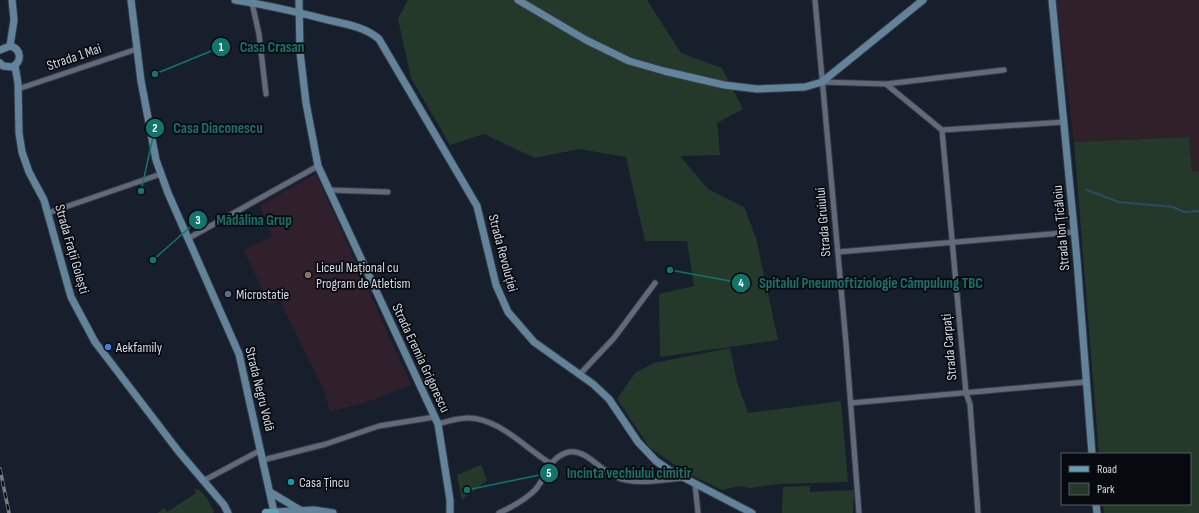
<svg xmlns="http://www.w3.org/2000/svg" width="1199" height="513" viewBox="0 0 1199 513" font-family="'Sofia Sans Condensed',sans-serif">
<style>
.industrial{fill:#30202a}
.education{fill:#2f202c}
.green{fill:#25392b}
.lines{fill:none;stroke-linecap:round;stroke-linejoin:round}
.stream{stroke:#2a4d5f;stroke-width:2}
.street-casing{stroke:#363b45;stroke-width:7}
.secondary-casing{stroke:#363b45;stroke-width:9}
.primary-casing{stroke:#363b45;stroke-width:10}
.street{stroke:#616a7a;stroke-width:5}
.secondary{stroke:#62849a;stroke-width:7}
.primary{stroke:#639eb9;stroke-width:8}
.rail-casing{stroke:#757c87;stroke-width:3.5}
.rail{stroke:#06090e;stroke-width:2;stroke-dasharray:6;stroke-linecap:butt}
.education-dot{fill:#8d6e63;stroke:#06090e;stroke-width:1.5}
.service-dot{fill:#5c6f8a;stroke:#06090e;stroke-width:1.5}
.shop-dot{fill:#3f7fe0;stroke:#06090e;stroke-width:1.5}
.culture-dot{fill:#0f9aa8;stroke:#06090e;stroke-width:1.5}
.labels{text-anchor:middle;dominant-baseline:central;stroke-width:3.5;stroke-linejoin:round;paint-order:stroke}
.street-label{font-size:14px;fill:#d3d9e2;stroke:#06090e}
.poi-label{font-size:14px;fill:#d3d9e2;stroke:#06090e;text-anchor:start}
.leader{fill:none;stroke:#0f766e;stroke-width:1.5}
.callout-dot{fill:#0f766e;stroke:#06090e;stroke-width:1.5}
.mark-label{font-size:12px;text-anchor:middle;font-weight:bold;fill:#fff}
.callout-label{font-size:15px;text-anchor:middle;font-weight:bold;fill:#0f766e;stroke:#06090e;stroke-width:3.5;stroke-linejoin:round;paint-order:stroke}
</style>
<rect width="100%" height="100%" fill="#171f2c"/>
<path class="industrial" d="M1056,0H1199V170L1192,171L1189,137L1074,142Z"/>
<path class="education" d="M316,174L411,385L367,402L330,412L324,391L280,301L269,305L244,250L272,237L260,205Z"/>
<path class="green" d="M408,0H647L681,53L722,68L743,109L717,123L720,155L680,156L708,189L744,207L756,238L778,340L660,357L659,294L694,286L687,241H645L626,157L579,149L535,158L484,134L450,145L411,78L398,19Z
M1189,137L1192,171H1199V513H1104L1103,504H1190V454H1099L1074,142Z
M730,348L737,382L748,413L841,401L848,482L777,484L750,488L739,486L722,490L685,472L650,448L617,399L635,373L654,363Z
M481,465L487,480L462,500L457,475Z
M810,486V492L854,490L853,513H782L783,487Z
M194,489C204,489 209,503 214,511L213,513H157L164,508L167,512L196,493Z"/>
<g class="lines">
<path class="stream" d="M1087,190L1119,202L1173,207L1184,212L1199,211"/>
<g class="street-casing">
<path id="street" d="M815,0L846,343L859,513
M252,3L259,34L266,94
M822,82L886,84L942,130L1064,122
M886,84L1004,70
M18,89L137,49
M942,130L966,393L970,404L978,513
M328,190L388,192
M48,213L161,174
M189,238L318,166
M838,252L1074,232
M580,374L614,338L655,283
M851,403L1086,382
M438,424C448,421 458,418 468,418C499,418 525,448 550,463
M263,460L326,444L379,426L435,417
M203,481L261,450
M695,484L698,513
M499,513C512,507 525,500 535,490C547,477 548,457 569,452C586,449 600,470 614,476C634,486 662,480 683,478"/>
</g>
<g class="secondary-casing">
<path id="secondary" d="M131,0L141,81L156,160L168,193L239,354L274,512L314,510L333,513
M235,0C267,5 297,12 328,20C346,24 365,27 379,39L477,206L496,285L508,312L534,342L593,384L609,399L638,442L656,461L669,470L752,513
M299,0L300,52L306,103L318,166L438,424L450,500V513
M518,0L586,40L629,61L664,71L724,85L757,89L805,87L822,82L923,0
M1052,0L1077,260L1092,454
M10,46L14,20L12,0
M0,50L10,46C22,49 22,62 12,67L3,66L0,63
M15,66L18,83L19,133L22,152L29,172L44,200L71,297L95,342L179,452L224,505L228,513
M270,492L300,510
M1096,504L1097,513"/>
</g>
<g class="primary-casing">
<path id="primary" d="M266,513H275"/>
</g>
<use href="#street" class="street"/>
<use href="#secondary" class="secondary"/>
<use href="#primary" class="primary"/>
<g class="rail-casing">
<path id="rail" d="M0,469L9,513"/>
</g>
<use href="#rail" class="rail"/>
</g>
<circle class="education-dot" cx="308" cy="275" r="4"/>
<circle class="service-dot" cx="228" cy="294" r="4"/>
<circle class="shop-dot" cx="108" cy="347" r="4"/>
<circle class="culture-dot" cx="291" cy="482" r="4"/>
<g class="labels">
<g class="street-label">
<text transform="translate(74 57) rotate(-19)">Strada 1 Mai</text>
<text transform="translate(823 222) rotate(-95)">Strada Gruiului</text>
<text transform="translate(1061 228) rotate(-95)">Strada Ion Țicăloiu</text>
<text transform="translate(72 249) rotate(74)">Strada Frații Golești</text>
<text transform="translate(503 253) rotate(75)">Strada Revoluției</text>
<text transform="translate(949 347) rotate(-95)">Strada Carpați</text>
<text transform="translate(421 358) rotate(65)">Strada Eremia Grigorescu</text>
<text transform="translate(260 389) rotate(76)">Strada Negru Vodă</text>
</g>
<g class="poi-label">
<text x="316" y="267">Liceul Național cu<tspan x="316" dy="16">Program de Atletism</tspan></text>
<text x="236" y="294">Microstatie</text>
<text x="116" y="347">Aekfamily</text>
<text x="299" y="482">Casa Țincu</text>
</g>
</g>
<path class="leader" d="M155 74L221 47M141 191L155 128M153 260L198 220M670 270L741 283M467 490L549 473"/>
<g class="callout-dot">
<circle cx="155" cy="74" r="4"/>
<circle cx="141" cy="191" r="4"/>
<circle cx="153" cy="260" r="4"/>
<circle cx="670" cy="270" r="4"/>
<circle cx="467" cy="490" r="4"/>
<circle cx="221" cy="47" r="10"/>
<circle cx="155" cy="128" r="10"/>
<circle cx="198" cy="220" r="10"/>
<circle cx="741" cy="283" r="10"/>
<circle cx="549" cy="473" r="10"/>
</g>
<g class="mark-label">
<text x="221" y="51">1</text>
<text x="155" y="132">2</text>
<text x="198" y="224">3</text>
<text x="741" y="287">4</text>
<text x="549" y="477">5</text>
</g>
<g class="callout-label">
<text x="272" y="52">Casa Crasan</text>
<text x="218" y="133">Casa Diaconescu</text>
<text x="254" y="225">Mădălina Grup</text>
<text x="871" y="288">Spitalul Pneumoftiziologie Câmpulung TBC</text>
<text x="629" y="478">Incinta vechiului cimitir</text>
</g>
<rect x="1061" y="453" width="130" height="52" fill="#06090e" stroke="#585c63"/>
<rect x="1069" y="466" width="20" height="6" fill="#639eb9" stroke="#585c63"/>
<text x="1097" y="473" font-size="12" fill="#d3d9e2">Road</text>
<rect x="1069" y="483" width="20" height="12" fill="#25392b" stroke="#585c63"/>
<text x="1097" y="493" font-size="12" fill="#d3d9e2">Park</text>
</svg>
